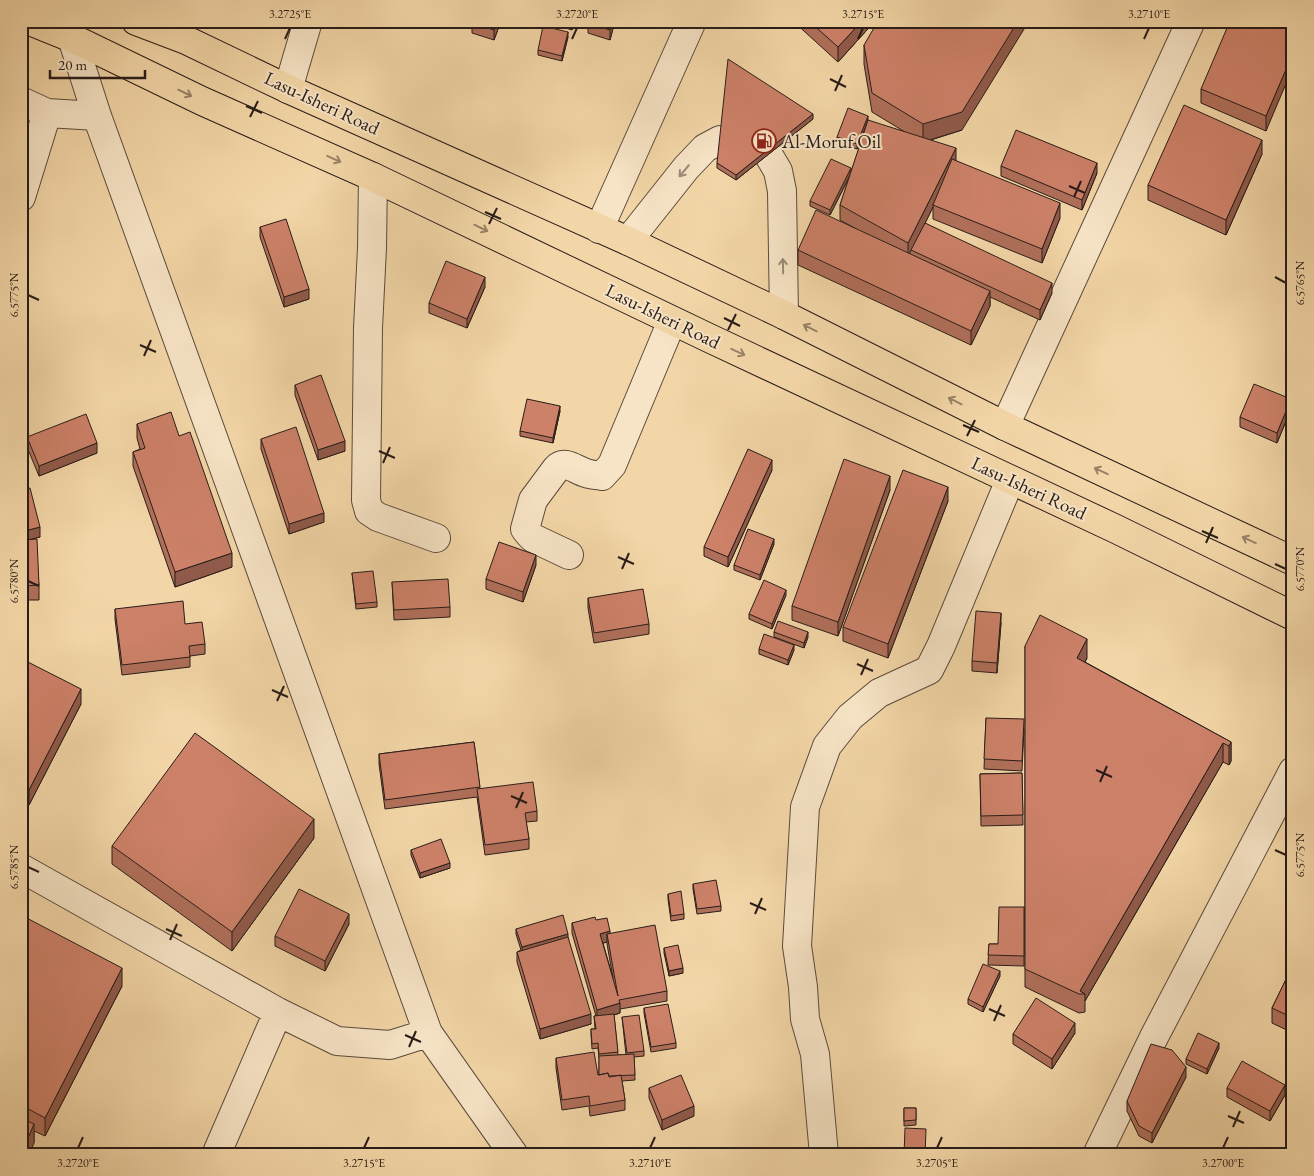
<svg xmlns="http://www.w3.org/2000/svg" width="1314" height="1176" viewBox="0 0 1314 1176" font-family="'EB Garamond',serif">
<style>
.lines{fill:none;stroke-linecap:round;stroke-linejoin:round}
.minor-casing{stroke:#5b4a3c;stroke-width:30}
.major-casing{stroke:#281c18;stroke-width:30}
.minor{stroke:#f7e4c6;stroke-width:28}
.major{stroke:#f3d6a7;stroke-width:28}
.wall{fill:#b06f5a;stroke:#281c18;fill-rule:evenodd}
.shaded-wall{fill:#905a4a;stroke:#281c18}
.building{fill:#cd8169;stroke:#281c18}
.oneway{stroke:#988267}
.oneway2{stroke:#9a8a78}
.ticks{fill:none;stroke:#281c18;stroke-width:2}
.labels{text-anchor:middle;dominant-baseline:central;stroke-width:4;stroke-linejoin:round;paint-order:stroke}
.street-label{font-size:19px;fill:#281c18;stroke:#f7e4c6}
.poi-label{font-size:19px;fill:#281c18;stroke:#f7e4c6;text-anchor:start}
.neatline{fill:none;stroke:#281c18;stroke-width:2}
.ticks-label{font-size:12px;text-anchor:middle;fill:#281c18}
</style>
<rect width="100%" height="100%" fill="#f3d6a7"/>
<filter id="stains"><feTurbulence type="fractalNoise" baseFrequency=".004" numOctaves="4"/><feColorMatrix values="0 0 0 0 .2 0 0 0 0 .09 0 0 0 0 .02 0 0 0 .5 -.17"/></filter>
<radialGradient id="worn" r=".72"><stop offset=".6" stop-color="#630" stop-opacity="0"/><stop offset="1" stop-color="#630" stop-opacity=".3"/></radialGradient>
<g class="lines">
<g class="minor-casing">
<path id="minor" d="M288,89L308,21
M21,101L47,113L97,116
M768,154L778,171L782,191L784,315
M373,177L372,248L368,328L366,500L369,511L378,517L436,538
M21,197L47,113
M599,229L692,21
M628,241L686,168L705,148L720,140
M1005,426L1191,21
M569,555L533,538L529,534L525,529L533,500L556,469C565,459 575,470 586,473C591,475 597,475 602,476L612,465L672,321
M21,868L278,1012L337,1041L390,1045L428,1033L97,116L72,38
M428,1033L514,1155
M216,1155L278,1012
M824,1155L815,1054L805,1019L803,987L797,946L805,807L827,746L850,717L879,693L929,670L941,646L1010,480
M1097,1155L1154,1037L1293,771"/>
</g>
<g class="major-casing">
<path id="major" d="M30,21L72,38L202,101L373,177L709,338L1116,529L1293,616
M136,21L186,40L288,89L628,241L784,315L1005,426L1293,561"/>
</g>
<use href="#minor" class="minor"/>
<use href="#major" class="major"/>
</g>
<path class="wall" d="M472,21H501L494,40L472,33Z
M543,21H574L572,30Z
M615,21L610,40L588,33V23Z
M793,21H875L838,62Z
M1293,21L1266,131L1201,103V89Z
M568,37L562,61L538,55V50Z
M864,45L962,130L931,140L956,161L1060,218L1042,263L933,219V207L925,223L1052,293L1040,320L990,297V306L971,345L798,265V250L858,230L840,220V205L850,176L830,215L810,206V201L851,172L868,122L857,149L837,142V137L868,121L905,132L872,112L864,64Z
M813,119L736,180L717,168V163Z
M1262,154L1226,235L1148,200V185Z
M1001,166L1097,173L1082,210L1001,176Z
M260,227L309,299L284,307L260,237Z
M485,287L467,328L429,313V303Z
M295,385L345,451L318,460L295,395Z
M1291,409L1277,443L1240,427V417Z
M560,411L553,443L520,436V431Z
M137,424L179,436L232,567L175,587L133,466V452L140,449L137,438Z
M27,437L97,453L39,476L27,447Z
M261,439L324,522L289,534L261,449Z
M772,470L728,567L704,556V547Z
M21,490L40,537L32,539L39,585V600H21Z
M890,490L838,636L792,620V606Z
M948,501L888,658L843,641V627Z
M774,544L760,580L734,570V565Z
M536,565L523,602L486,589V579Z
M352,573L377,602V607L356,609Z
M392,582L450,607V617L394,620Z
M786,595L772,629L749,619V614Z
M588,598L649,624V634L594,643L588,608Z
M115,609L185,624L205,644V654L190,656V667L122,675L115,619Z
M1001,623L997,673L972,671V661Z
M774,632L808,637L804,648L774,637Z
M1025,646L1087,658L1085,662L1231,742V761L1229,765L1223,762L1085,1001V1012L1079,1013L1025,987Z
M759,649L794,650L788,665L759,654Z
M21,661L81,704L29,805L21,801Z
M986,718L1024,729L1022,771L984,769Z
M474,742L480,789L537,811V821L526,822L529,839V849L485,855L477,797L385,809L379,764V754Z
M1022,773L1023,825L981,826L980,774Z
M314,838L232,951L112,864V846Z
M411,850L450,868L420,878L411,855Z
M693,884L721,906V911L697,914L693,889Z
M668,894L684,914V919L671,921L668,899Z
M1024,907V966L988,965L989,944H998Z
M21,915L122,986L45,1136L34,1131V1143L21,1155Z
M596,920L667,991V1001L620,1009V1013L614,1015L618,1055H626L622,1017L644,1051V1056L634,1057L635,1080L622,1081L625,1100V1110L590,1116L589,1106L562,1110L556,1068V1058L599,1075V1059L598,1048L592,1049L591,1034V1029H595L594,1016H596L572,933V923ZM607,942V944L613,978L603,943Z
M349,924L325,971L275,946V936Z
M516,929L568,939L591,1024L540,1039L517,962V952L521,950L516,934Z
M664,948L683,973L669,976L664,953Z
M1293,965V1033L1272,1023V1008Z
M1000,976L983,1012L968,1004V999Z
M644,1008L676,1043V1048L651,1052L644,1013Z
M1075,1033L1052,1069L1013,1044V1034Z
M1219,1048L1207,1074L1186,1064V1059Z
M1186,1077L1152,1143L1139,1136L1127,1111V1101Z
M649,1088L694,1116L662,1130L649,1098Z
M1227,1088L1285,1095L1270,1121L1227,1097Z
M904,1108H916V1125L904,1126Z"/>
<path class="shaded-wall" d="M497,21H501L494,40V30Z
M572,21H574L572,30Z
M612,21H615L610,40V30Z
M862,21H875L838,62V47Z
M1018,21H1029L962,130L923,142V124Z
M568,32V37L562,61V56Z
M1293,53V67L1266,131V116Z
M813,114V119L736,180V175Z
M868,116V121L857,149V144Z
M1262,140V154L1226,235V220Z
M956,148V162L933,205V207L912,250H911L908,257V243Z
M1097,163V173L1082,210V200Z
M851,168V173L830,215V210Z
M1060,203V218L1042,263V249Z
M485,277V287L467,328V319Z
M1052,283V293L1040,320V310Z
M309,289V299L284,307V297Z
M990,291V306L971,345V331Z
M1291,399V409L1277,443V433Z
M560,406V411L553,443V438Z
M345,441V451L318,460V450Z
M97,443V453L39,476V466Z
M772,460V470L728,567V557Z
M890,476V490L838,636V622Z
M948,487V501L888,658V644Z
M324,513V522L289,534V524Z
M40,527V537L21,542V532Z
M774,539V544L760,580V575Z
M232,553V567L175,587V572Z
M536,555V565L523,602V592Z
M786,590V595L772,629V624Z
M1001,613V623L997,673V663Z
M808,632V637L804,648V643Z
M1087,639V658L1077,677V658Z
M794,645V650L788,665V660Z
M81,689V704L29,805V790Z
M1231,742V761L1229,765V746Z
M1223,743V762L1085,1001V994L1080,991Z
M314,819V838L232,951V932Z
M450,863V868L420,878V873Z
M349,914V924L325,971V961Z
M610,931V941L607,934V942L600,944V934Z
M568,934V939L522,952V947Z
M122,968V986L45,1136V1118Z
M683,968V973L669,976V971Z
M1000,971V976L983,1012V1007Z
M620,1003V1013L597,1020V1010Z
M591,1014V1024L540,1039V1029Z
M1075,1023V1033L1052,1069V1059Z
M1219,1043V1048L1207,1074V1069Z
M1186,1067V1077L1152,1143V1133Z
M1285,1085V1095L1270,1121V1111Z
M694,1106V1116L662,1130V1120Z
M34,1124V1143L29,1155H21Z"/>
<path class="building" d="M472,21H497L494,30L472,23Z
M589,21H612L610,30L588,23Z
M809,21H862L838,47Z
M878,21H1018L962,112L923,124L872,93L864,45Z
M1230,21H1293V53L1266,116L1201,89Z
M543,26L568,32L562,56L538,50Z
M728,59L813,114L736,175L717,163Z
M1184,105L1262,140L1226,220L1148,185Z
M848,108L868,116L857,144L837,137Z
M868,120L956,148L908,243L840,205Z
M1016,130L1097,163L1082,200L1001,166Z
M831,159L851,168L830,210L810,201Z
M952,159L1060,203L1042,249L933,205Z
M816,210L990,291L971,331L798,250Z
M286,219L309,289L284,297L260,227Z
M925,223L1052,283L1040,310L911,250Z
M446,261L485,277L467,319L429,303Z
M321,375L345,441L318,450L295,385Z
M1254,384L1291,399L1277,433L1240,417Z
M527,399L560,406L553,438L520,431Z
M171,412L179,436L190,432L232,553L175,572L133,452L145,448L137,424Z
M86,414L97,443L39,466L27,437Z
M296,427L324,513L289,524L261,439Z
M748,449L772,460L728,557L704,547Z
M844,459L890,476L838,622L792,606Z
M903,470L948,487L888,644L843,627Z
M30,488L40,527L21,532V490Z
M748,529L774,539L760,575L734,565Z
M37,539L39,585L21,586V540Z
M499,542L536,555L523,592L486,579Z
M373,571L377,602L356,604L352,573Z
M448,579L450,607L394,610L392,582Z
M764,580L786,590L772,624L749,614Z
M643,589L649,624L594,633L588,598Z
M183,601L185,624L202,622L205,644L189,646L190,657L122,665L115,609Z
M976,611L1001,613L997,663L972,661Z
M1040,615L1087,639L1077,658L1231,742L1229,746L1223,743L1080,991L1085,994H1079L1025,969V646Z
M778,621L808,632L804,643L774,632Z
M764,634L794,645L788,660L759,649Z
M22,659L81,689L29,790L21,787V661Z
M986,718L1024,719L1022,761L984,759Z
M195,733L314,819L232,932L112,846Z
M474,742L480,787L385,800L379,754Z
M1022,773L1023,815L981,816L980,774Z
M533,782L537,811L525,813L529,839L485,845L477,789Z
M441,839L450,863L420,873L411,850Z
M716,880L721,906L697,909L693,884Z
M299,889L349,914L325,961L275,936Z
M681,891L684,914L671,916L668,894Z
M999,907H1024V956L988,955L989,944H998Z
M21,915L122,968L45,1118L21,1105Z
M563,915L568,934L522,947L516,929Z
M595,917L596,920L607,918L610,931L600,934L618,996L607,934L655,925L667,991L619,1000L620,1003L597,1010L572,923Z
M568,937L591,1014L540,1029L517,952Z
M678,945L683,968L669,971L664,948Z
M983,964L1000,971L983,1007L968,999Z
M1293,965V1018L1272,1008Z
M1036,998L1075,1023L1052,1059L1013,1034Z
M668,1004L676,1043L651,1047L644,1008Z
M614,1014L618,1052L599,1054L598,1043L592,1044L591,1029H596L594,1016Z
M639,1015L644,1051L627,1053L622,1017Z
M1198,1033L1219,1043L1207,1069L1186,1059Z
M1151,1044L1172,1050L1186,1067L1152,1133L1139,1126L1127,1101Z
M594,1052L598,1075L608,1073L609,1077L621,1075L625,1100L590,1106L589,1096L562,1100L556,1058Z
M634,1054L635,1075L609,1076L608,1073L599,1075V1056Z
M1242,1061L1285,1085L1270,1111L1227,1088Z
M681,1075L694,1106L662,1120L649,1088Z
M904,1108H916V1120L904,1121Z
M21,1118L34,1124L21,1154Z
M905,1128L926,1129L925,1155H904Z
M619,1152V1155H604Z
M929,1153L944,1154L943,1155H929Z"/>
<defs><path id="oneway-shaft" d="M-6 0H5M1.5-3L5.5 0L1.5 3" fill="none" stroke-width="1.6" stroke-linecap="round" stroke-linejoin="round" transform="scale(1.25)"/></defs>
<g class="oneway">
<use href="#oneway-shaft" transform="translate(185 93) rotate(26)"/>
<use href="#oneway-shaft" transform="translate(334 159) rotate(24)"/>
<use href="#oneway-shaft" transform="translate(481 228) rotate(26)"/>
<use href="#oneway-shaft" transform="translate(810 328) rotate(-153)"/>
<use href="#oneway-shaft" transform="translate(738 352) rotate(25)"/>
<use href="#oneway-shaft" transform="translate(955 401) rotate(-153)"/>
<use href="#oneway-shaft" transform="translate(1101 471) rotate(-155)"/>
<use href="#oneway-shaft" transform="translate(1249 540) rotate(-155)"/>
</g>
<g class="oneway2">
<use href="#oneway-shaft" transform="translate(684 171) rotate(130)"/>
<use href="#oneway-shaft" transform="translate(783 266) rotate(-91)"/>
</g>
<path class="ticks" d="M285,39L290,28M572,39L577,28M858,39L863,28M1144,39L1149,28M830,79L846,87M835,91L842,75M246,106L262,113M250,117L258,101M1069,186L1085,193M1074,197L1081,181M485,212L501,219M489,224L497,208M1275,277L1286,283M28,295L39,300M724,318L740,326M728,330L736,314M140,345L156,352M144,356L151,340M963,425L979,432M967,436L975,420M379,451L395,458M383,463L390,447M1202,531L1218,538M1206,543L1213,527M618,557L634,564M1275,564L1286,569M622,569L629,553M28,581L39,586M857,664L873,671M861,675L868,659M272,690L288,697M277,701L284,686M1096,770L1112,777M1100,782L1107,766M511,796L527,803M516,808L523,792M1275,850L1286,855M28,867L39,872M750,903L766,910M755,914L762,898M166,929L182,936M170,940L177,924M989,1009L1005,1016M994,1021L1001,1005M405,1035L421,1042M409,1047L416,1031M1228,1116L1244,1123M1233,1127L1240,1111M78,1148L83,1137M364,1148L369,1137M650,1148L655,1137M937,1148L942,1137M1223,1148L1228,1137"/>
<defs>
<g id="fuel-ring" transform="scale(1.25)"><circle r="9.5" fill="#f7e4c6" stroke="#8f2418" stroke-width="1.5"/><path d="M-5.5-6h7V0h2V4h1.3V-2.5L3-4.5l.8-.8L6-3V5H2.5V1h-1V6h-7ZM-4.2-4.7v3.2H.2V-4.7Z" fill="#8f2418"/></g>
</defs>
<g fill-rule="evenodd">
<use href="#fuel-ring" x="764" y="141"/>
</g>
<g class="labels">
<g class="street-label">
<text transform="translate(322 103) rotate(25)">Lasu-Isheri Road</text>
<text transform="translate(663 316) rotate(26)">Lasu-Isheri Road</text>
<text transform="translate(1029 488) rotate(25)">Lasu-Isheri Road</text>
</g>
<g class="poi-label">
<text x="782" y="141">Al-Moruf Oil</text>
</g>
</g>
<rect width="1314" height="1176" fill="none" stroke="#f3d6a7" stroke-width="55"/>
<path d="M50 70v8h95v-8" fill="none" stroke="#281c18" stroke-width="2.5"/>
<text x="58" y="70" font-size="15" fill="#281c18" stroke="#f7e4c6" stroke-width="4" paint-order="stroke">20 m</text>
<rect x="28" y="28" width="1258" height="1120" class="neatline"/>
<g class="ticks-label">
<text x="290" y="18">3.2725°E</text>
<text x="577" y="18">3.2720°E</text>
<text x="863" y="18">3.2715°E</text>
<text x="1149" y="18">3.2710°E</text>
<text transform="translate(1300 283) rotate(-90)" y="4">6.5765°N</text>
<text transform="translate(14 295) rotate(-90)" y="4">6.5775°N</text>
<text transform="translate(1300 569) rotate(-90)" y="4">6.5770°N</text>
<text transform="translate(14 581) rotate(-90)" y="4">6.5780°N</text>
<text transform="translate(1300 855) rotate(-90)" y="4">6.5775°N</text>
<text transform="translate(14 867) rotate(-90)" y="4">6.5785°N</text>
<text x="78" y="1167">3.2720°E</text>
<text x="364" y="1167">3.2715°E</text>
<text x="650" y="1167">3.2710°E</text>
<text x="937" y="1167">3.2705°E</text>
<text x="1223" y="1167">3.2700°E</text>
</g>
<rect width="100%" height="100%" filter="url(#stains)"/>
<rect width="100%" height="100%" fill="url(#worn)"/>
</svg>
